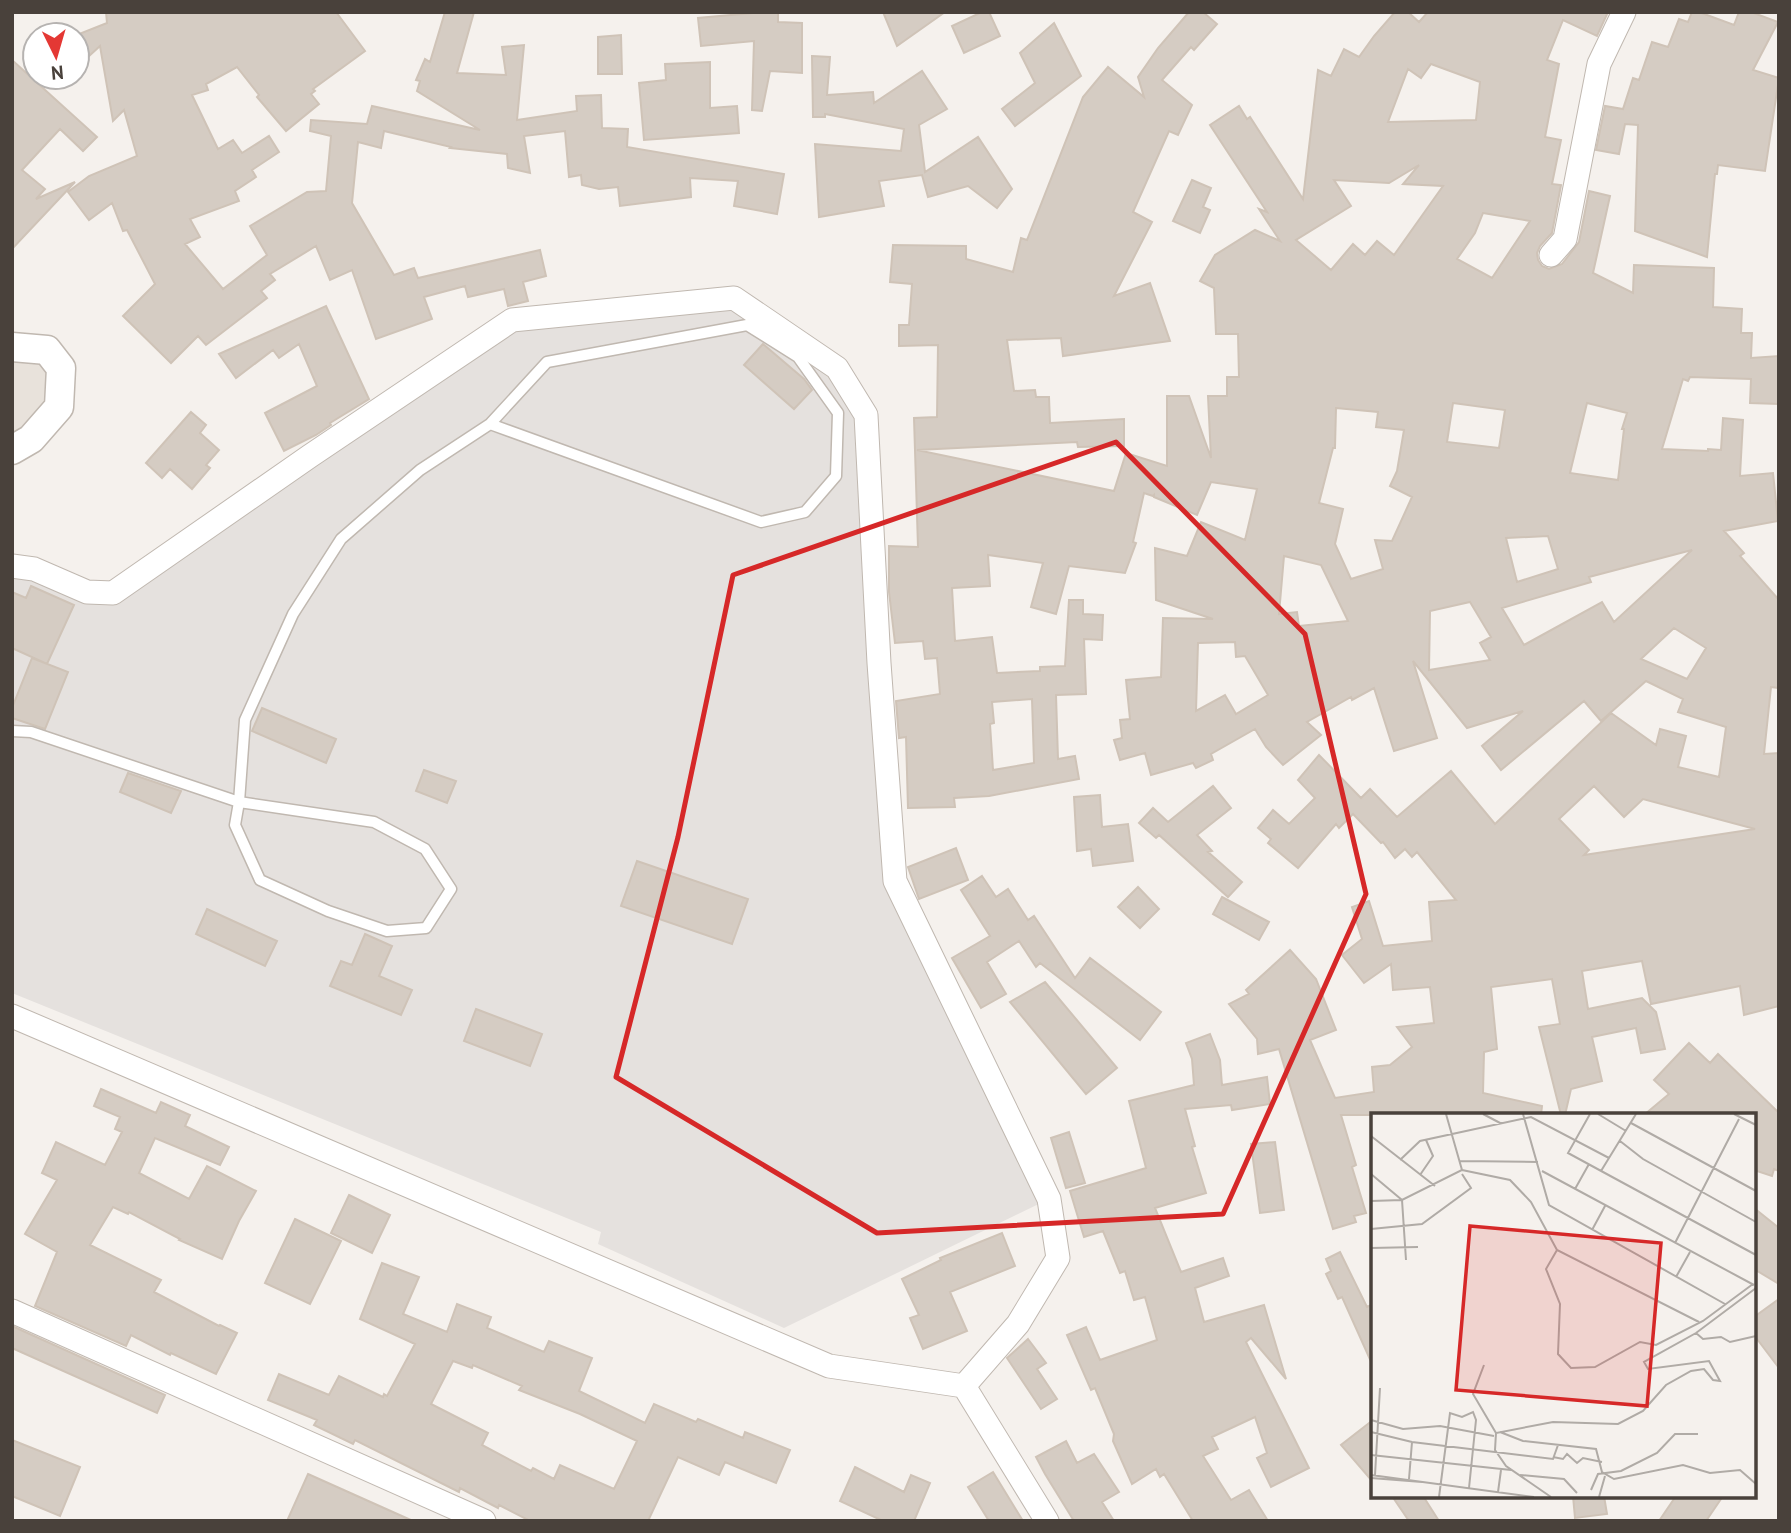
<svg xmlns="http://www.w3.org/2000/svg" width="1791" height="1533" viewBox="0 0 1791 1533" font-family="'PT Sans',sans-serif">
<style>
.residential{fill:#e8e2db}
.industrial{fill:#e5e1de}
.building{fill:#d5ccc3;stroke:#cfc3b7;stroke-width:2;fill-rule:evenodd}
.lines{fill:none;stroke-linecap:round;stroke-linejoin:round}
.service-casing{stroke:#c0b8b0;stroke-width:13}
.minor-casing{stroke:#c0b8b0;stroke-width:25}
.tertiary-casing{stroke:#c0b8b0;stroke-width:31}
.service{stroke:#fff;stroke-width:10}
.minor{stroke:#fff;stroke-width:23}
.tertiary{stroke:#fff;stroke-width:28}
.marked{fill:none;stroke:#d62828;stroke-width:5;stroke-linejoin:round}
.inset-road{fill:none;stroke:#b0aba6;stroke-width:2}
.view{fill:#d62828;fill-opacity:0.15;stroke:#d62828;stroke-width:3.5}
.inset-edge{fill:none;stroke:#49413b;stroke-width:3.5}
</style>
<rect width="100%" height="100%" fill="#f5f1ed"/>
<path class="residential" d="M12,347L47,350L59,407L12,450Z"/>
<path class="industrial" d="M734,298L837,368L866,415L895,881L1049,1199L784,1328L598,1244L601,1232L12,993V566L113,593L512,320Z"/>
<path class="building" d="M106,12H336L365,51L313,89L315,91L311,94L319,104L286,131L257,97L259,95L237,67L206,84L208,90L192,95L218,149L233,140L242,153L269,136L279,152L252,170L256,177L235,191L239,201L190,219L200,237L185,244L223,289L267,255L250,226L307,192L326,191L331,136L310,131L311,120L367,124L372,106L480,130L417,91L420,81L416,80L425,59L430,62L445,12H474L457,73L506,75L502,47L524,45L517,120L577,111L576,96L601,95L602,128L628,129L627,147L784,174L777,214L734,206L738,181L690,178L691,197L620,206L618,187L599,189L582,185L581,175L569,177L565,131L524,136L530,173L508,168L507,154L450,148L451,147L384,131L381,148L358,142L352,203L394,275L414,268L418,278L540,250L546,276L523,282L528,301L508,306L504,289L468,297L465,286L424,297L432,319L376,339L352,270L330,280L316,246L270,274L275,280L261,291L267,298L206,345L198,336L171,363L123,316L155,284L127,230L123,231L112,203L89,220L68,192L89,176L137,156L124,110L113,121L100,46L88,57L79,34L107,23Z
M764,12H778V22L802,23V73L770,71L762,111L752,110L754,41L701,46L698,18Z
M883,12H945L897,46Z
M982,12H989L1000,36L964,53L952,26Z
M1189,12H1203L1217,24L1194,50L1191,47L1162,80L1192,105L1178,135L1169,131L1133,212L1152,222L1114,296L1150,283L1170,341L1063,356L1061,338L1007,340L1014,391L1035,390L1036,397H1049L1050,423L1124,419V446L1078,447L1077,442L917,450L1114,491L1126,453L1167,466V396H1189L1211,458L1208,396H1227V377H1239L1238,334H1216L1214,288L1200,281L1215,255L1255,230L1280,241L1259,209L1267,212L1210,125L1239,106L1247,119L1250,117L1303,199L1318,70L1331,76L1344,49L1359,57L1374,36L1395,12H1408L1419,22L1428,12H1608L1597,36L1563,20L1547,60L1559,64L1545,137L1561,140L1552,184L1561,185L1552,233L1540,246L1537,253L1538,260L1542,266L1549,269L1562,264L1579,242L1589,191L1610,196L1593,273L1633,293L1634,265L1714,268L1713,307L1742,309L1741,333H1752L1751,358L1779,356V404L1750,403L1751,379L1690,377L1688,381L1683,379L1662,449L1708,451V449L1721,450L1723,418L1743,420L1740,476L1773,473L1778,521L1724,531L1744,553L1740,556L1779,600V688L1771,687L1764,754L1779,753V1006L1744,1015L1740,986L1651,1004L1642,961L1582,971L1588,1009L1642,998L1656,1012L1665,1049L1641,1053L1636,1028L1592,1037L1602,1081L1571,1089L1565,1115H1561L1539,1027L1560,1024L1552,979L1491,987L1497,1049L1484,1052L1483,1093L1542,1106L1541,1115H1341L1356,1165L1352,1167L1366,1213L1354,1216L1356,1222L1333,1229L1279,1049L1258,1054L1257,1039L1229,1004L1249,994L1246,990L1290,950L1316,979L1336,1030L1310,1040L1335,1098L1374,1092L1372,1067L1390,1065L1412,1047L1397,1027L1434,1023L1430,987L1393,990L1391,964L1364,983L1342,955L1362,939L1352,907L1369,901L1383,946L1432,941L1429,902L1456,900L1417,852L1412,857L1405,849L1395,858L1383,842L1381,843L1353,814L1339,828L1336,824L1298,868L1268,843L1271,839L1258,828L1273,810L1289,824L1315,798L1298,780L1319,755L1361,798L1370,789L1397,817L1451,771L1495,824L1611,713L1656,745L1660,729L1686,736L1678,767L1719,777L1726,727L1678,712L1683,699L1646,681L1601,721L1584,701L1501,770L1482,746L1523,711L1467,728L1413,661L1437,738L1394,751L1374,688L1352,700L1351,697L1307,722L1321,735L1283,765L1266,747L1255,729L1211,754L1213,760L1196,768L1193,763L1151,775L1145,753L1120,760L1114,740L1122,738L1120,720L1130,719L1126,680L1161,677L1163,618L1213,619L1156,600L1155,548L1187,556L1201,522L1245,540L1257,489L1211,482L1197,515L1154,497V495L1153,496L1144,493L1133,542L1136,543L1125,573L1069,566L1056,614L1031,607L1043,563L988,555L990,586L952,588L955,641L992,637L997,673L1040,671V667L1065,666L1069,600H1083V614L1103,615L1102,640L1084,639L1086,694L1056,695L1058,759L1075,756L1079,779L989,796L954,798L955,807L908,808L906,737L899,738L896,701L940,694L937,658L925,659L923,641L895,643L889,592V546L918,547L914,418L937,417L938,345L899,346V325H909L912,284L890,282L893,245L966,246V259L1013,272L1021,238L1027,240L1083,97L1108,67L1144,97L1138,77L1158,48ZM1431,64L1480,82L1476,120L1388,122L1408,69L1421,78ZM1419,165L1403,184L1443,186L1394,255L1377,241L1365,255L1353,244L1331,270L1296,240L1351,206L1334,180L1389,183ZM1483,213L1530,221L1492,278L1457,259L1475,233ZM1453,403L1505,410L1499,448L1447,442ZM1587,403L1627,413L1622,429H1624L1618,480L1570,473ZM1336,408L1378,412L1376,427L1404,430L1397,471L1390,486L1412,497L1392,541L1375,540L1383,569L1351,579L1335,544L1343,509L1319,503L1333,448H1335ZM1548,536L1558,569L1517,582L1506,538ZM1692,550L1614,622L1602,602L1524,645L1502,608L1591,582L1589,577ZM1284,556L1321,565L1348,621L1299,626L1297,612L1279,614ZM1470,602L1491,637L1480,643L1490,660L1429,670L1430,611ZM1674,628L1706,648L1687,679L1641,659ZM1235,642L1236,657L1245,656L1268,695L1236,714L1225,695L1196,711L1198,643ZM1032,699L1034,763L993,770L990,724L994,723L992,702ZM1594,786L1624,817L1643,799L1755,829L1584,855L1589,850L1559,819Z
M1692,12H1699L1734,25L1739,12H1751L1778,22L1753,70L1779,78L1765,171L1718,165L1717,174H1715L1707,257L1635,231L1638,125L1625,124L1619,154L1596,150L1605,106L1623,109L1633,78L1639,80L1652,42L1668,47L1679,19L1688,22Z
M1054,23L1081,76L1015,126L1002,109L1035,83L1020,53Z
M621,35L622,74H598V37Z
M812,56L830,57L827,95L873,92L874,103L922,71L947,109L919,125L925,172L978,137L1012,189L997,208L968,186L928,197L922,175L879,181L884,206L819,217L815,144L901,151L904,129L825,114V117H813Z
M12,60L97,137L83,151L60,129L22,170L45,189L36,199L75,182L12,249Z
M710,62V108L737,106L739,133L644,140L639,83L666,80L665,64Z
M1192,180L1211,188L1203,207L1210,210L1200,233L1173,221Z
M326,306L369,399L330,423L331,425L316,435L284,451L265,413L317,386L299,344L279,358L273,350L236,378L219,354Z
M763,344L804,379L812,390L794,409L744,365Z
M191,412L206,425L200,433L219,450L206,465L210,468L192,489L170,469L162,478L146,463Z
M31,586L74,605L47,664L12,648V592L26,598Z
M32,658L68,672L45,729L12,718V708Z
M262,708L336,739L326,763L252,731Z
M424,770L456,781L447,803L416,791Z
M128,773L181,791L171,813L120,792Z
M1213,786L1231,808L1197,835L1212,851L1208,852L1242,882L1228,897L1159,835L1156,838L1139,823L1153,808L1168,822Z
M1100,795L1102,827L1128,824L1133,861L1093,866L1091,849L1077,851L1074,797Z
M956,848L968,880L919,899L908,867Z
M637,861L748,899L732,944L621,906Z
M982,876L996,897L1008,889L1028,920L1034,916L1075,978L1090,958L1161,1012L1140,1040L1040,963L1036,967L1019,941L987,962L1006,994L981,1008L952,958L990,936L961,890Z
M1138,887L1159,909L1140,928L1118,907Z
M1222,897L1269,922L1259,940L1213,914Z
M207,909L277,941L265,966L196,934Z
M365,934L392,946L379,976L412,990L401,1015L330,986L341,961L352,965Z
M1045,982L1117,1068L1086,1094L1010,1002Z
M476,1009L542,1034L530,1066L464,1041Z
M1210,1034L1220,1060L1222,1085L1267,1077L1270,1104L1232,1110L1231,1105L1185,1109L1195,1146L1192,1147L1206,1193L1155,1208L1181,1272L1223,1258L1229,1276L1195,1288L1204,1322L1264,1305L1286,1379L1251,1338L1246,1342L1309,1468L1271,1487L1257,1458L1267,1453L1255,1417L1212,1437L1218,1449L1203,1456L1231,1500L1249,1490L1268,1521H1193L1164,1474L1160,1477L1156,1469L1132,1484L1113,1441L1114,1434L1095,1388L1091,1390L1067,1335L1086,1327L1100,1360L1157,1340L1145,1297L1134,1300L1125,1271L1120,1273L1103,1231L1084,1237L1070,1191L1146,1168L1129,1101L1194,1085L1192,1059L1186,1043Z
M1689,1043L1710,1063L1718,1054L1779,1113V1171L1774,1169L1772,1176L1754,1170V1115H1644L1669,1094L1654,1080Z
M101,1089L156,1113L161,1102L190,1115L185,1126L229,1147L220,1165L155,1138L139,1173L189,1199L207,1166L256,1191L239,1221L222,1259L179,1240L180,1239L129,1212L128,1214L113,1207L90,1245L161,1280L154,1292L219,1326L220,1325L237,1333L216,1374L171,1353L170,1355L131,1335L126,1346L35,1306L57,1252L25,1234L57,1180L42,1173L56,1142L105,1165L122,1132L115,1129L120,1117L94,1106Z
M1069,1132L1085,1183L1066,1188L1051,1138Z
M1275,1142L1284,1210L1260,1213L1251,1144Z
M349,1195L390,1215L372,1253L331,1233Z
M1754,1208L1779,1228V1284L1754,1269Z
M295,1219L341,1241L310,1304L265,1283Z
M1002,1233L1015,1266L950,1292L967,1331L923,1349L910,1318L919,1315L902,1279L941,1260L940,1258Z
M1340,1252L1367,1307L1373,1304V1366L1342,1297L1338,1299L1326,1274L1331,1271L1326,1259Z
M382,1263L419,1277L403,1314L447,1332L457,1304L491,1317L487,1328L544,1352L549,1341L592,1358L579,1391L645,1423L654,1404L696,1422L698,1419L743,1438L745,1432L790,1450L776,1483L725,1462L719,1475L678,1457L648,1521H530L499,1505L498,1508L460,1488L459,1492L355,1440L353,1444L314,1425L317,1420L268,1400L279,1374L329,1395L339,1376L383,1397L384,1394L387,1396L415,1344L360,1319ZM453,1361L472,1368L473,1365L522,1386L519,1390L580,1414L637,1441L614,1489L560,1465L554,1479L533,1468L531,1471L482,1445L488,1433L431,1404Z
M1779,1299V1368L1754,1335V1317Z
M12,1326L165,1395L157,1413L12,1348Z
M1028,1339L1046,1363L1037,1369L1057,1399L1041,1409L1007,1358Z
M1373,1420V1482L1341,1445Z
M12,1440L80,1467L60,1516L12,1496Z
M1066,1441L1077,1463L1094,1454L1119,1492L1102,1502L1114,1521H1074L1045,1474L1036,1457Z
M855,1467L904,1492L911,1475L930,1483L914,1521H883L840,1501Z
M993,1472L1023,1521H989L968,1487Z
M308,1474L413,1521H287Z
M1392,1496H1423L1439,1521H1409Z
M1573,1496H1604L1607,1514L1575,1518Z
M1676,1496H1723L1706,1521H1659Z"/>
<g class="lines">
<g class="service-casing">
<path id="service" d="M12,731L31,732L239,802L374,822L425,849L451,889L426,928L387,931L328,911L260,880L235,825L239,802L245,720L293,614L341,539L420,470L490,424L761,522L805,512L836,476L838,413L798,357L747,325L547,362L490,424"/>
</g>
<g class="minor-casing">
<path id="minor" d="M1551,255L1565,239L1599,64L1624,12
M12,566L34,569L87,592L113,593L310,456L512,320L734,298L837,368L866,415L879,663L895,881L1049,1199L1058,1258L1018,1324L964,1386
M12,1016L829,1366L964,1386L1047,1521
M12,1311L484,1521"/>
</g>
<g class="tertiary-casing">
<path id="tertiary" d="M12,347L47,350L61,368L59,407L31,439L12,450"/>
</g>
<use href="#service" class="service"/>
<use href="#minor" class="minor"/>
<use href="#tertiary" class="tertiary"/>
</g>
<path class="marked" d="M1116,442L1305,634L1366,894L1223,1214L877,1233L616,1077L678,837L733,575Z"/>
<g transform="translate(1371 1113)">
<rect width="385" height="385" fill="#f5f1ed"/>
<path class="inset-road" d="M112,1L131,11M152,1L178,92L354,191M219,1L197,40L385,142M227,1L255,18M363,1L385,12M260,10L385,78M0,23L64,73M249,28L272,46L385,109M29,47L49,28L160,4L238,45M89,48L167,49M91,57L139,67L160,89L186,137L328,209M171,58L383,172M230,58L265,1M0,61L31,87L35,147M49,62L62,43L55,27M204,76L218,51M0,88L31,87L91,57L75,1M0,116L51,111L100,75L91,61M221,117L234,93M304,130L368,6M0,135L47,134M186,137L175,156L189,191L187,241L200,255L224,254L269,229L285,232L332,208L382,171M305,164L319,139M325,220L332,226L350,224L359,229L385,223M113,252L102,281L125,320M0,307L32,316L69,313L123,323M0,319L41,329L182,346L187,332M129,319L152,328L225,336L231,359L243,366L312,352L339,360L369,357L385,371M0,342L140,357M182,344L192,346L196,341L206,350L212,345L231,349M0,362L163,384M4,362L9,275M149,362L193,366L206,380M0,365L51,369M38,366L41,329M220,377L227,361L250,358L286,340L304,321H327M127,379L130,357M68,384L79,300L91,304L102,299L105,307L98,375M180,384L135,353L124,337L125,320L182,309L247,311L272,298L295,272L320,258L333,256L342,267L349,268L338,248L277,256L273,249L325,220L385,175M228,384L234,363"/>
<path class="view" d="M99,113L290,130L276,293L85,277Z"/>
<rect width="385" height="385" class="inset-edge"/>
</g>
<rect width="1791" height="1533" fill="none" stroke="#49413b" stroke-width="28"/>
<g transform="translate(56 56) rotate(175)"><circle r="33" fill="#ffffff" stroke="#b6b3b1" stroke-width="2"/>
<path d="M0-5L12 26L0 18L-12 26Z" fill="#e43834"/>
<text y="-10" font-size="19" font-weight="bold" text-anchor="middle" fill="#49413b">N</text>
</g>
</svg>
